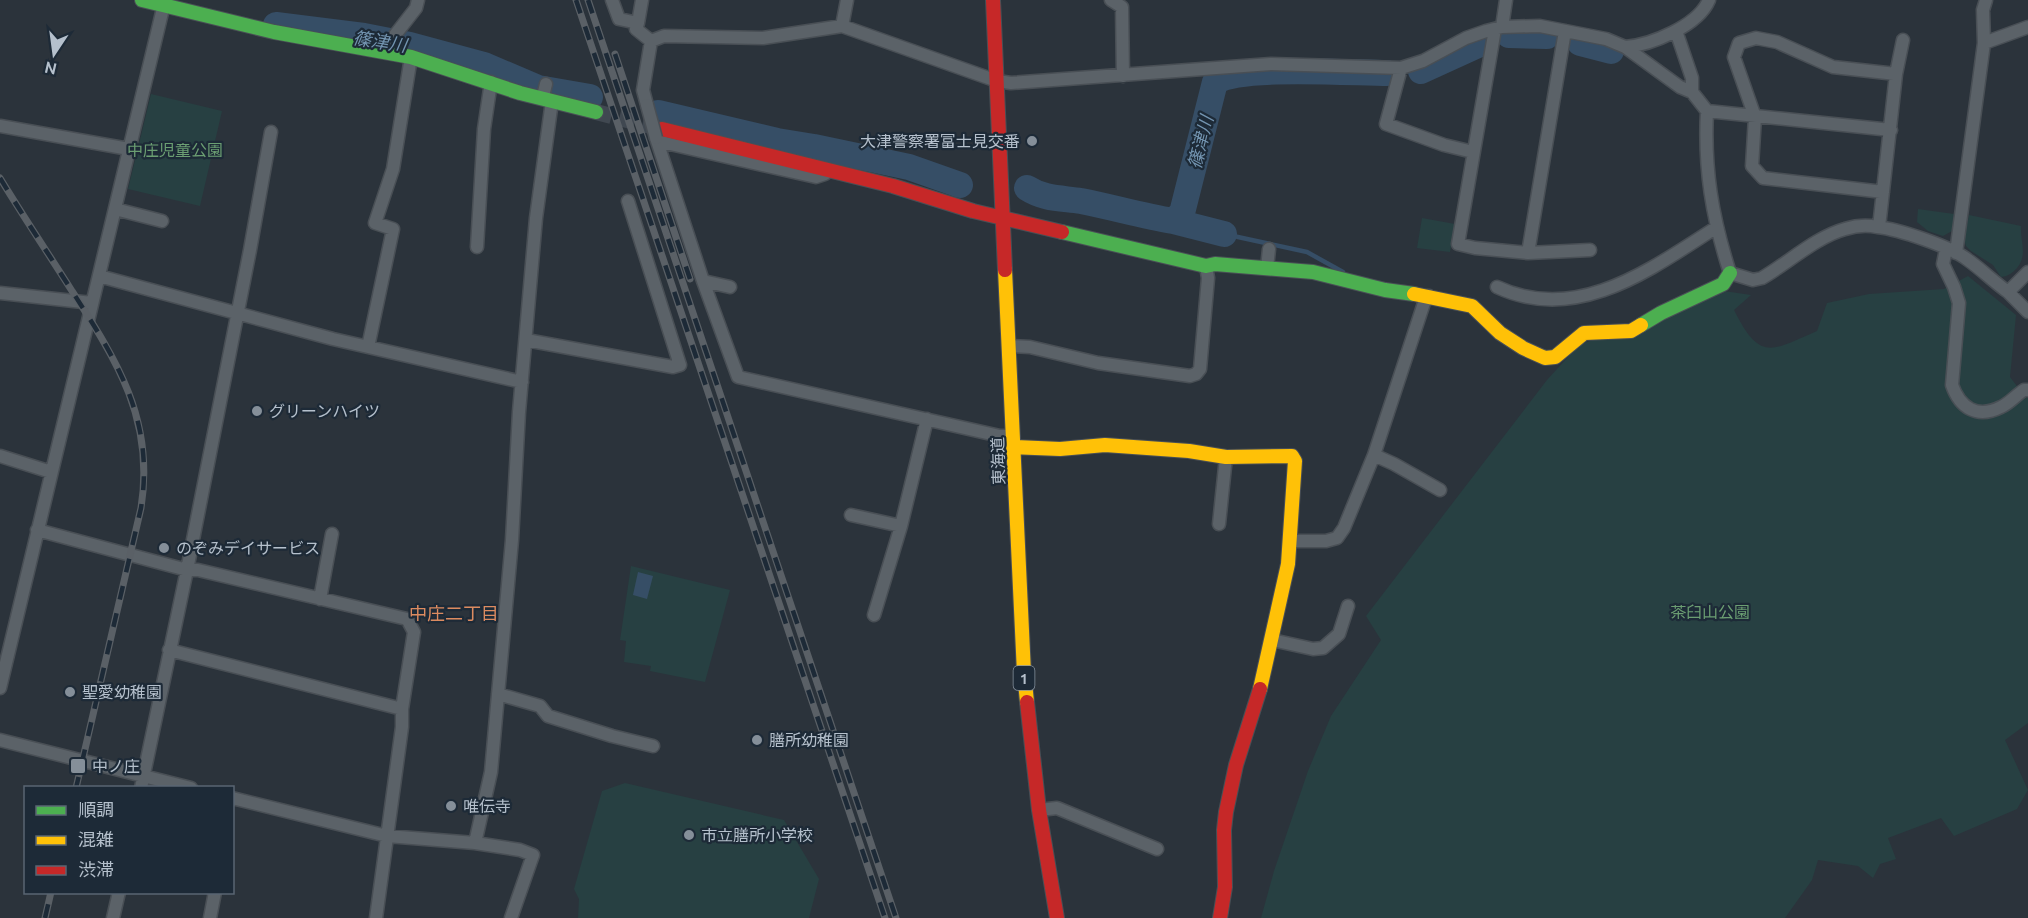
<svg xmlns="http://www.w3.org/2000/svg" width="2028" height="918" viewBox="0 0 2028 918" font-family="Ubuntu,'Noto Sans JP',sans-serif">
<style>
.green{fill:#274042}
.water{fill:#364e66}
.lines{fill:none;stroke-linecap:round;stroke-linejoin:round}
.stream{stroke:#364e66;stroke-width:4.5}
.river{stroke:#364e66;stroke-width:26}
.secondary-tunnel{stroke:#404851;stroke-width:16;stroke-dasharray:16 8;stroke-linecap:butt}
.street-casing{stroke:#494f55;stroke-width:15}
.fast-casing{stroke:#494f55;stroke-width:16}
.slow-casing{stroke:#494f55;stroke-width:16}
.jam-casing{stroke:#494f55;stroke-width:16}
.street{stroke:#5b6268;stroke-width:12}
.fast{stroke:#4caf50;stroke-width:14}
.slow{stroke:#ffc107;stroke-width:14}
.jam{stroke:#c62828;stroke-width:14}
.rail-casing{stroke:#5a6066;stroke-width:7}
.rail{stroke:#1d2a37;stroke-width:4.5;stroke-dasharray:14;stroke-linecap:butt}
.street-bridge-casing{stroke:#494f55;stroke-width:15;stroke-linecap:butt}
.street-bridge{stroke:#5b6268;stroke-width:12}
.poi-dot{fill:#858f99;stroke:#1d2a37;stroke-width:2}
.labels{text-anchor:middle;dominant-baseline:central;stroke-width:4.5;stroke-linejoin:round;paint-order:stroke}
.shield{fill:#1d2a37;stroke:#87939f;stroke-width:1.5}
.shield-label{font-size:15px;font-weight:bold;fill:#b5c0cc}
.poi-label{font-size:16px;fill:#b5c0cc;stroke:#1d2a37;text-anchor:start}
.park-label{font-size:16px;fill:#6b9e72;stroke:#1d2a37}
.street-label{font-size:16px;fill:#b5c0cc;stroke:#1d2a37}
.water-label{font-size:18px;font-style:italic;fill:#7394b0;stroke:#1d2a37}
.neighbourhood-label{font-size:18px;fill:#dc8b60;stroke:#1d2a37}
</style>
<rect width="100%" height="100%" fill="#2b333b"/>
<path class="green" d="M151,94L222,111L200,206L128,189Z
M1918,209L1954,214L1952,231L1943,236L1928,231L1917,222Z
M1969,215L2021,226C2020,241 2028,255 2017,268C2012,273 2009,276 2001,277L1993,265L1971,251L1966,246L1964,239Z
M1422,218L1455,224L1450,252L1417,248Z
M1968,276L2016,315L2010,377L2026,398H2028V723L2005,740L2028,790L2017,809L1954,836L1941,818L1888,838L1896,859L1880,864L1873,878L1858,866L1818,860L1812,880L1785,918H1261L1274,871L1308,771L1331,716L1381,640L1366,616L1547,380L1579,345L1724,291L1751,295L1734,310C1760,362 1771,351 1817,331L1827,303L1869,294L1944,289Z
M631,566L730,590L705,682L650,671L651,666L624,662L626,641L620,640Z
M625,783L784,820L819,879L809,918H578L579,899L574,889L602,791Z"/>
<path class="water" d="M638,572L653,576L647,599L633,595Z"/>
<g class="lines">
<path class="stream" d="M1224,234L1307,252L1343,272"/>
<path class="river" d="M276,25L364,36L410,45L484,65L538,88L590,97
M1509,35L1547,36
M1580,43L1611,51
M1421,71L1478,45
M658,113L777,141L814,147L909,167L960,185
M1027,188C1044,199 1061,198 1081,201C1112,207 1142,216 1173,221L1182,213L1215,82C1239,65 1352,73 1387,73
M1173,221L1224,234"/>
<path class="secondary-tunnel" d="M596,112L662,129"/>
<g class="street-casing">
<path id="street" d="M612,0L619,19L638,23L636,29L651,41L643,90L647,105
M1111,0L1122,7L1123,76
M638,23L642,0
M842,26L847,0
M1502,27L1506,0
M1495,29L1458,244L1475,248L1528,253L1565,31
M1676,31L1692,78V92
M651,41L664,36L763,38L842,26L997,81L1011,83L1271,64L1401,68L1423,61L1466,38L1486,31L1502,27L1540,26L1606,39L1625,47L1680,87L1692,92L1707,111C1704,169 1712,217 1730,273L1753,280L1762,278C1788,263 1816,237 1845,229C1855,226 1867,225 1877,227C1898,229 1952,247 1968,260C1982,270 1994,282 2008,292L2028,272
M1984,43L1983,10L1986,0
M1625,47C1651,45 1698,26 1709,0
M388,52L395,35L416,8L418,0
M1401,68L1386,124L1444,145L1473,152
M543,96L546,84
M1707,111L1891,130
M0,126L129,149
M656,138L703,281L738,377L1000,436H1013
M657,141L816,177L825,174L829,170
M1883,192L1763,178L1752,166L1755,117L1734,57L1739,43L1756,38L1777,42L1833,67L1896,74
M115,209L162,221
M1879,227L1896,74L1903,40
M477,247L484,129L491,82
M1946,249L1943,264L1954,287L1959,303L1952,385C1960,408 1977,419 2001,407C2010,403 2016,395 2024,390H2028
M1528,253L1590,250
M1956,253L1984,43L2028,27
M1267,268L1269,249
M99,276L333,339L522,382
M703,281L730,287
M1497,287C1578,325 1652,268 1717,227
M2008,292L2028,312
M0,293L92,303
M526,340L673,367L680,365L628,201
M1009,346L1030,347L1098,363L1190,376L1196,374L1200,369L1208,278L1206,266
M368,347L393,229L375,223L393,169L411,57
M1374,455L1394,464L1440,490
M0,456L51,472
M851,515L901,526
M1219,524L1226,457
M37,530L187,570H198L407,619L414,632L402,709V727L376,918
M1291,541H1326L1337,538L1344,528L1374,455L1424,303L1429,296
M320,599L332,534
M874,615L901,526L927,419
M1272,640L1313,649L1323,648L1339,634L1348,606
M169,650L402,709
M0,688L165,0
M498,694L540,706L548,716L612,736L653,746
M0,740L191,788
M141,788L187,570L250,250L271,132
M232,798L387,836L475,843L520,850L533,855L511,918
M1039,810L1057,808L1157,849
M475,843L491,772L512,540L519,412L536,218L552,101
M113,918L119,892
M210,918L215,892"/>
</g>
<g class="fast-casing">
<path id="fast" d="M142,0L274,32L411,57L520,93L596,112
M1062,232L1206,266L1215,264L1313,272L1385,290L1414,294
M1641,325L1661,313L1723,284L1730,273"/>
</g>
<g class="slow-casing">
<path id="slow" d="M1005,270L1024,673L1027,702
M1414,294L1472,306L1500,333L1523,348L1545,358L1555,357L1584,333L1631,331L1641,325
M1013,447L1060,449L1105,445L1189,451L1226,457L1292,456L1295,461L1288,564L1260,689"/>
</g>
<g class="jam-casing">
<path id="jam" d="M993,0L1005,270
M662,129L893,186L973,211L1062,232
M1027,702L1039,810L1057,918
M1220,918L1225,887L1224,830L1226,812L1236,765L1260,689"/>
</g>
<use href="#street" class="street"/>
<use href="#fast" class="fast"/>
<use href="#slow" class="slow"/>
<use href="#jam" class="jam"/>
<g class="rail-casing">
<path id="rail" d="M576,0L885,918
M588,0L896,918
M615,54L690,279
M0,178C23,216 48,253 72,291C117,361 155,420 141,508L76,788
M45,918L51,892"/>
</g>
<use href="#rail" class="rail"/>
<g class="street-bridge-casing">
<path id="street-bridge" d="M647,105L656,138"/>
</g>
<use href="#street-bridge" class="street-bridge"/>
</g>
<g class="poi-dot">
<circle cx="1032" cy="141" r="6"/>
<circle cx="257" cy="411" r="6"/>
<circle cx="164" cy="548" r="6"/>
<circle cx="70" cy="692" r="6"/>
<circle cx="757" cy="740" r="6"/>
<rect x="70" y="758" width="16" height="16" rx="3"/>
<circle cx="451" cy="806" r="6"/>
<circle cx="689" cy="835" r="6"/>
</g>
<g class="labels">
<rect class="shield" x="1013.5" y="666" width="21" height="24" rx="4.5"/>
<g class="shield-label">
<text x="1024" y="678">1</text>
</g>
<g class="poi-label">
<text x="1020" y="141" text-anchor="end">大津警察署富士見交番</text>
<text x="269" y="411">グリーンハイツ</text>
<text x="176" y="548">のぞみデイサービス</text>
<text x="82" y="692">聖愛幼稚園</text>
<text x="769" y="740">膳所幼稚園</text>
<text x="92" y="766">中ノ庄</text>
<text x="463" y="806">唯伝寺</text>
<text x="701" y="835">市立膳所小学校</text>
</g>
<g class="park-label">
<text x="175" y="150">中庄児童公園</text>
<text x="1710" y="612">茶臼山公園</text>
</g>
<g class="street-label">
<text transform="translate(998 461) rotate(-92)">東海道</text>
</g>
<g class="water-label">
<text transform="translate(380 41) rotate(9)">篠津川</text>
<text transform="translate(1200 142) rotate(-76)">篠津川</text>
</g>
<g class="neighbourhood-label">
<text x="454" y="613">中庄二丁目</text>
</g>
</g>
<rect x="24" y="786" width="210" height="108" fill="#1d2a37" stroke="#5a6673" stroke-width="1.5"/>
<rect x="36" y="806" width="30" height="9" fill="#4caf50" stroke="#5a6673" stroke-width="1.5"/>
<text x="78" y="816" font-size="18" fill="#b5c0cc">順調</text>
<rect x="36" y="836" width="30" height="9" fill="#ffc107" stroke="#5a6673" stroke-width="1.5"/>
<text x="78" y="846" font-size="18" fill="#b5c0cc">混雑</text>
<rect x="36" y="866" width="30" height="9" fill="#c62828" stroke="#5a6673" stroke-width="1.5"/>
<text x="78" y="876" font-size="18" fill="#b5c0cc">渋滞</text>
<g transform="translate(54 54) rotate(193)" stroke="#1d2a37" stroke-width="4.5" paint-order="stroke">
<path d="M0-4.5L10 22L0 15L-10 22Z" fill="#b5c0cc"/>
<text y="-9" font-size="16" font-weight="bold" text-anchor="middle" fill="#b5c0cc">N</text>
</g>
</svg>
